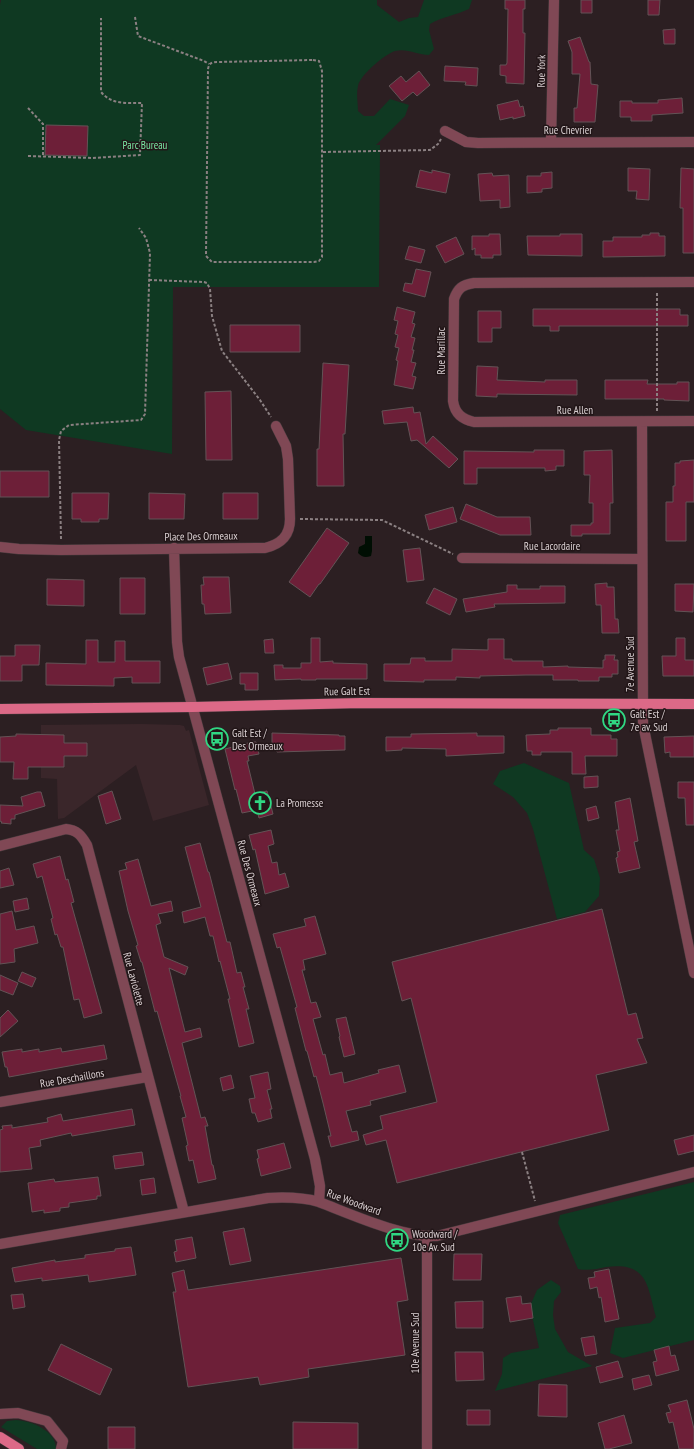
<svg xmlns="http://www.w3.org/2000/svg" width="694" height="1449" viewBox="0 0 694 1449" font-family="'PT Sans Narrow',sans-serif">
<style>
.built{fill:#3a262a}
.green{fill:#0f3922}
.water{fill:#000e03}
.building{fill:#6d1f38;stroke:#635356}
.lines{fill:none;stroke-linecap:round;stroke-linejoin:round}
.minor-casing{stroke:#483b3e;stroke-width:11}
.major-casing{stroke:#483b3e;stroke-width:11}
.path{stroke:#8b8082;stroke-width:2;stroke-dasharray:3 2;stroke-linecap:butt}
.minor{stroke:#804855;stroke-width:10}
.major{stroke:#dc6987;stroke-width:10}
.labels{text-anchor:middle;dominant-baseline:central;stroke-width:3;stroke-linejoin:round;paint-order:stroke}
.street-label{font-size:11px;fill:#dad0d2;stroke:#221618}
.park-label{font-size:11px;fill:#79e9a4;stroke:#221618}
.poi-label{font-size:11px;fill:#dad0d2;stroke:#221618;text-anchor:start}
</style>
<rect width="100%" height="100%" fill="#2c1f22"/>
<path class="built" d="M142,724L180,725L184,726L186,731L189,730L209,805L153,821L136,765L64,818L58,819L57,779L41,778V725Z"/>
<path class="green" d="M1,0H377V5L399,22L409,18L418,17L424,0H472L469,9C456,15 442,17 430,24L429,30L434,49L429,55C418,55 407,48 395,51C385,54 360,75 358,86C356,94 358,103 358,111L364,116H374L390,99L409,105L405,116L376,145H380L379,287H173L172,454L26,430L0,409V5Z
M524,763L569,783L584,850L594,859L600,878L599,896L585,912L557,919L533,829L527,813L513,797L493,784L500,771Z
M694,1182V1340L623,1358L610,1353L615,1328L650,1323L656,1317C647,1285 648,1262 606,1267C597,1269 588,1271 578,1269L558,1223L560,1215Z
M551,1280L560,1286L561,1292L554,1301L553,1315L555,1329L568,1352L592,1366L495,1391L502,1374L503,1358L511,1353L539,1348L530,1306L537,1290Z
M16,1420C31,1421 56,1430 56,1449H37L1,1427L7,1421Z"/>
<path class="water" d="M365,536H372V551L371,556C365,558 362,557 358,553L359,547L365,544Z"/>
<path class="building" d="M505,0H525V9H523V33H525L524,84L506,83V76L500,75V65H506L507,63L508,9H505Z
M581,0H592V13H581Z
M648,0H660L659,15H648Z
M675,29V44H664L663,30Z
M580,37L589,62H590L591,84L598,85L595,122H574V108H577L580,74H572V52L568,41Z
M445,66L478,68L477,86L465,85L466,82L444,81Z
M419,71L430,85L417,96L413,92L402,101L389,86L401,76L406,82Z
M682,98L683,113L652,115V121H631V117H620V101H632V103H658V100Z
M518,100L520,107L523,106L525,116L513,119V117L500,120L497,105Z
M46,125L88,126L87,156L45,155Z
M628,168L650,169L649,200L636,199L637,191H628Z
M681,168L694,169V253H683V208H680Z
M420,170L432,173V170L450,174L446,193L416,187Z
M552,172V188L542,189V192L527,193V176H541V173Z
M492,173L493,176L509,175L510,207L500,208V200L480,201L478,174Z
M650,233H659V236H665V256L603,257V241H613V237H642V235H650Z
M489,234H500L501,255H493V258H481V255H475V248L472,250V236H489Z
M560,234H582V256L528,255L527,236H560Z
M456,237L464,254L445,263L436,246Z
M409,246L425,250L421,263L405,259Z
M416,269L431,272L425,297L403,291L405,283L412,284Z
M397,307L415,312L412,323L415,324L411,337L415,338L412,350H414L411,362L416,363L412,376L416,377L413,389L394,385L398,361L396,360L399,348L395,347L398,335L395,334L398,321L394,320Z
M533,309H680V315H688V326H559V331H550V326H533Z
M478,311H501V328H492V342H478Z
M230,325H300V352H230Z
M323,363L349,365L345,434H343L344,486H317V449H319Z
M477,366L498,367L497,380L545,382V380H577V395L497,394V397L476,396Z
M605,380H648L647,384H677V382H689V401L664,400V399H605Z
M231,391L232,460H206L205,392Z
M413,407L414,413L420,412L426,444L433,436L458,459L449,468L417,440L411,441L407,422L384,424L382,411Z
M534,450H564V466H556V470L545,471V468H477V484H464V451L534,452Z
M612,450L613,503H610V534H582V536H571V525H591V523H593V503H589L590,475H584V451Z
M694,460V502H686V541H666V502H673V486H675V463H680V461Z
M0,471H49V497H0Z
M72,493H109L108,519H99V522H81V519H72Z
M149,493L185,494L184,519H149Z
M223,493H258V519H223Z
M466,504L497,517H530L531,535H500L460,519Z
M453,507L457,522L429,530L425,515Z
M327,528L349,543L320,584H319L310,597L289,582Z
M420,548L424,580L407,582L403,550Z
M203,577H229L231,613L205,614L204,604H202L201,585H204Z
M120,578H145V614H120Z
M47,579L84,580V606L47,605Z
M607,583V587H614L615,619H618L619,633H602L601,605H596L595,584Z
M675,584H694L693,612L675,611Z
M507,585H517V589H540V586H565V603L494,604L495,607L466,612L463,599L507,592Z
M434,588L457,599L450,615L426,603Z
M311,638H320V662L333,661V663L367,664V679H316V680H301V679L275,680L274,665H283V668H301V663H311Z
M676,638H685V660H694V676H663L662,656H676Z
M273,639L274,653H265L264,640Z
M488,639H504V659H512V661H543V667L568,666V667L603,668V660H605V655H615L614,660H618V674H612V677H599V681H578V680H553V675H526L480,676V678L456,677V680H424V682L384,681V664H410L411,658H425V661H452V649L488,650Z
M86,640H98V662H115V641H125V661H160V683H132V677L114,678V686L46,685V663L86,664Z
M15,645H40L39,665H22V681H0V656H15Z
M228,663L232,679L207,685L203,668Z
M240,673H258V690H245V684H240Z
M558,728H591V735H611V739H617V756H585L586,774H572V752H541V755H532V751H527L526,735L550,734V730H558Z
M272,733L339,735V736H345V750L277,752V747H272Z
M477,733V736H504V753L446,756V749L402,748V750L386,751V737H411V734Z
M16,734L64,735V743H87V756H64V767H28V779H13L14,762H0V737L16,736Z
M694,736V757H670V752L665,753L664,737Z
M252,742H256L259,754L248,756L249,761H247L255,794L267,791L273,814L259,818L257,810L242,813L236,789L235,790L225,749Z
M598,776V787L584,788V777Z
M678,782H694V825H686L685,798H678Z
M112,791L121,819L106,824L98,796Z
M37,792H41L45,806L15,815V819H11V824L1,823L2,822L0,821V805L23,806L21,797Z
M630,798L638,841L634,842L640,868L619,873L616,858L618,857L617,852L620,851L616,830H619L615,802Z
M596,806L599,818L588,821L586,809Z
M271,830L274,844L268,846L272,863L277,862L279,875L285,873L289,887L265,894L255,849L253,850L249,835Z
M200,843L208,872H209L227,942H230L237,973L241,972L245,987H243L249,1009H246L254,1043L239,1047L228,999H230L220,961L219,962L213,936H210L205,917L184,923L182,912L201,907L185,847Z
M60,856L66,880L68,879L74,902L71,903L102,1013L84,1018L79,999L74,1000L63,947H61L57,934L55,935L51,919L53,918L42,876L37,878L33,864Z
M138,859L151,906L171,901L173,911L158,914L161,923L156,925L164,957L188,967L185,975L169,968L185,1032L200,1028L202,1037L182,1043L201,1118L205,1117L208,1126H205L212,1165H213L216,1179L198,1183L193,1160L189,1161L186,1146L188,1145L182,1118L186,1117L180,1096H181L157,1011L155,1012L142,962H141L136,946L138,945L128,911L119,871L127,869L125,863Z
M9,868L14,885L0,888V871Z
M27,898L29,909L15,912L13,901Z
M602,909L628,1015L636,1013L643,1038L637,1039L647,1063L596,1075L609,1130L397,1183L386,1140L366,1145L363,1135L383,1129L380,1116L437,1102L411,998L402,1001L392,962Z
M12,911L16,930L34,926L38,943L14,949L15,962L0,964V914Z
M315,916L326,954L303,960L305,970H302L311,1003L316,1002L321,1017L313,1019L323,1055L325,1054L330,1075L342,1072L344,1083L379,1073L378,1070L399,1065L406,1092L370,1101L371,1105L346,1111L352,1132L357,1131L359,1140L331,1147L328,1136H331L323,1103L316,1076L314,1077L307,1051H306L295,1008L297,1007L280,947L277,948L273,934L306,926L304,919Z
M22,972L36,978L32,987L18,981Z
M0,975L18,983L13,995L0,990Z
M8,1010L18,1021L0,1037V1018Z
M346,1017L355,1054L344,1057L339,1037L340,1036L336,1019Z
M104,1045L107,1059L9,1077L7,1067H5L2,1052L22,1049V1052L39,1049V1052L61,1048L62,1052Z
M268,1072L271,1089L267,1090L272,1109H270L272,1118L258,1122L255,1113H252L249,1099L255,1098L250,1076Z
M231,1075L234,1088L223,1091L220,1078Z
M132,1109L135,1125L72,1136L71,1133L40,1140L41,1146L29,1148L32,1169L0,1172V1130L3,1129L2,1126L12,1125V1128L48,1122L47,1118L61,1114L63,1121Z
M694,1135V1151L678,1155L674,1140Z
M284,1143L291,1168L261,1176L257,1159L259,1158L257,1150Z
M142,1152L144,1165L115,1169L113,1156Z
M98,1177L101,1196H97V1199L69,1203V1207L60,1208V1211L44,1213V1210L32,1212L28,1183L54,1179L55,1182Z
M154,1178L156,1193L142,1195L140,1180Z
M244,1228L251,1261L230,1265L223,1232Z
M192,1237L196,1258L176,1262L174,1252L177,1251L175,1240Z
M131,1247L136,1275L89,1282L88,1275L42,1281V1278L15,1282L12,1268L55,1260V1262L85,1258V1255L115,1251V1249Z
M454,1254H482L481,1280H453Z
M401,1258L408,1300L397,1302L405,1355L308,1369L309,1377L260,1385L258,1377L188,1387L173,1292H176L172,1273L184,1270L188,1290Z
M609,1269L619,1319L605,1322L601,1297L599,1298L597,1287L590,1289L588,1278L595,1277L594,1272Z
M23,1294L25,1307L13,1309L11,1295Z
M521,1296L522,1304L531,1303L533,1318L510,1322L506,1298Z
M483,1301V1328H456L455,1302Z
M594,1336L597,1354L585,1356L581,1338Z
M61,1344L112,1369L100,1395L48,1370Z
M669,1346L671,1356L675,1355L679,1370L656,1376L653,1362L657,1361L654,1350Z
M455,1352H483L484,1380L456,1381Z
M618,1361L623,1377L600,1383L596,1367Z
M649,1375L652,1385L634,1390L632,1379Z
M539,1384L567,1385V1417L538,1416Z
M687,1400L694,1429V1449H679L673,1422L669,1423L666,1413L671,1412L668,1405Z
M467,1410H490V1425H467Z
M624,1415L632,1443L609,1449H605L598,1423Z
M293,1422L358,1423V1449H293Z
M108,1427H135V1449H108Z"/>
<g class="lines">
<g class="minor-casing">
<path id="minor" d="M445,131L466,142L478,143L694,142
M551,142L554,0
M694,282L474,283C462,285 458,288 454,299L453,401C455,414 462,419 474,422L694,421
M642,422L643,724L694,973
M0,547L19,549L61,550L265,548C281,544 290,536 290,519L288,459L286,446L276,426
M174,548L177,642L179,657L315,1159L320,1186L319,1202
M462,558L642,559
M0,846L66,829C77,830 81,835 87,845L184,1212
M0,1102L147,1077
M0,1244L268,1198C286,1197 302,1197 319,1202C351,1214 403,1238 437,1236L694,1172
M0,1414L18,1413L47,1421L63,1441L61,1449
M427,1449V1237"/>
</g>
<g class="major-casing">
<path id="major" d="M0,709L193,707L361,703L694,704
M0,1437L19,1449"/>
</g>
<path class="path" d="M135,17L138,36L204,61L209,64
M313,60L319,61L322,71V257L319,261L314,262H212L206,256L208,69C209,63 212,62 218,62Z
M28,108L43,124V157
M323,152L430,150L438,144L441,139
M28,156L92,158L140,155L142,103C127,103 112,105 101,92V18
M149,280L204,282L207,283L210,289L212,316L222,351L260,400L271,417
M657,411V292
M300,519L382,520L453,554
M61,539L59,440L61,431L69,425L141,420L145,414L150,253L146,238L139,228
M522,1152L535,1201"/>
<use href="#minor" class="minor"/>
<use href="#major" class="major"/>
</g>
<defs>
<g id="bus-ring" transform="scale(1.15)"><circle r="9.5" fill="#221618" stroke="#30d883" stroke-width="1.5"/><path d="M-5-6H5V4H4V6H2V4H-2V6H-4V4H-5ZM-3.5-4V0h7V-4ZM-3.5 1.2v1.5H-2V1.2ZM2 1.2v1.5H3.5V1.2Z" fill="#30d883"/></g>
<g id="church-ring" transform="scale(1.15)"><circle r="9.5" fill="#221618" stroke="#30d883" stroke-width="1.5"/><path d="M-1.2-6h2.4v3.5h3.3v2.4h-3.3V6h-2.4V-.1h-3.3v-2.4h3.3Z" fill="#30d883"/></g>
</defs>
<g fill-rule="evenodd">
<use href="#bus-ring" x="614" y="720"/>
<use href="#bus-ring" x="217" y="739"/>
<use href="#church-ring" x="260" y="803"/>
<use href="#bus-ring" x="397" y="1240"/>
</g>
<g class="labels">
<g class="street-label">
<text transform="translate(541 71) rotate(-89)">Rue York</text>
<text x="568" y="130">Rue Chevrier</text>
<text transform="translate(441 351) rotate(-90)">Rue Marillac</text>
<text x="575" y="410">Rue Allen</text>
<text transform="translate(201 536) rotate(-1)">Place Des Ormeaux</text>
<text x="552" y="546">Rue Lacordaire</text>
<text transform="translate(630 664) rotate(-90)">7e Avenue Sud</text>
<text transform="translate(347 691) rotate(-1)">Rue Galt Est</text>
<text transform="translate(250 873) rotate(75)">Rue Des Ormeaux</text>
<text transform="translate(134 979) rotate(75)">Rue Laviolette</text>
<text transform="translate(72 1078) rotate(-10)">Rue Deschaillons</text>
<text transform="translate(354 1202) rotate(20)">Rue Woodward</text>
<text transform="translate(415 1343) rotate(-90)">10e Avenue Sud</text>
</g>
<g class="park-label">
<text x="145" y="145">Parc Bureau</text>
</g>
<g class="poi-label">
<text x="630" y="714">Galt Est /<tspan x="630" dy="13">7e av. Sud</tspan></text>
<text x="232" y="733">Galt Est /<tspan x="232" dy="13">Des Ormeaux</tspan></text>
<text x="276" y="803">La Promesse</text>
<text x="412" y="1234">Woodward /<tspan x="412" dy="13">10e Av. Sud</tspan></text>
</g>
</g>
</svg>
